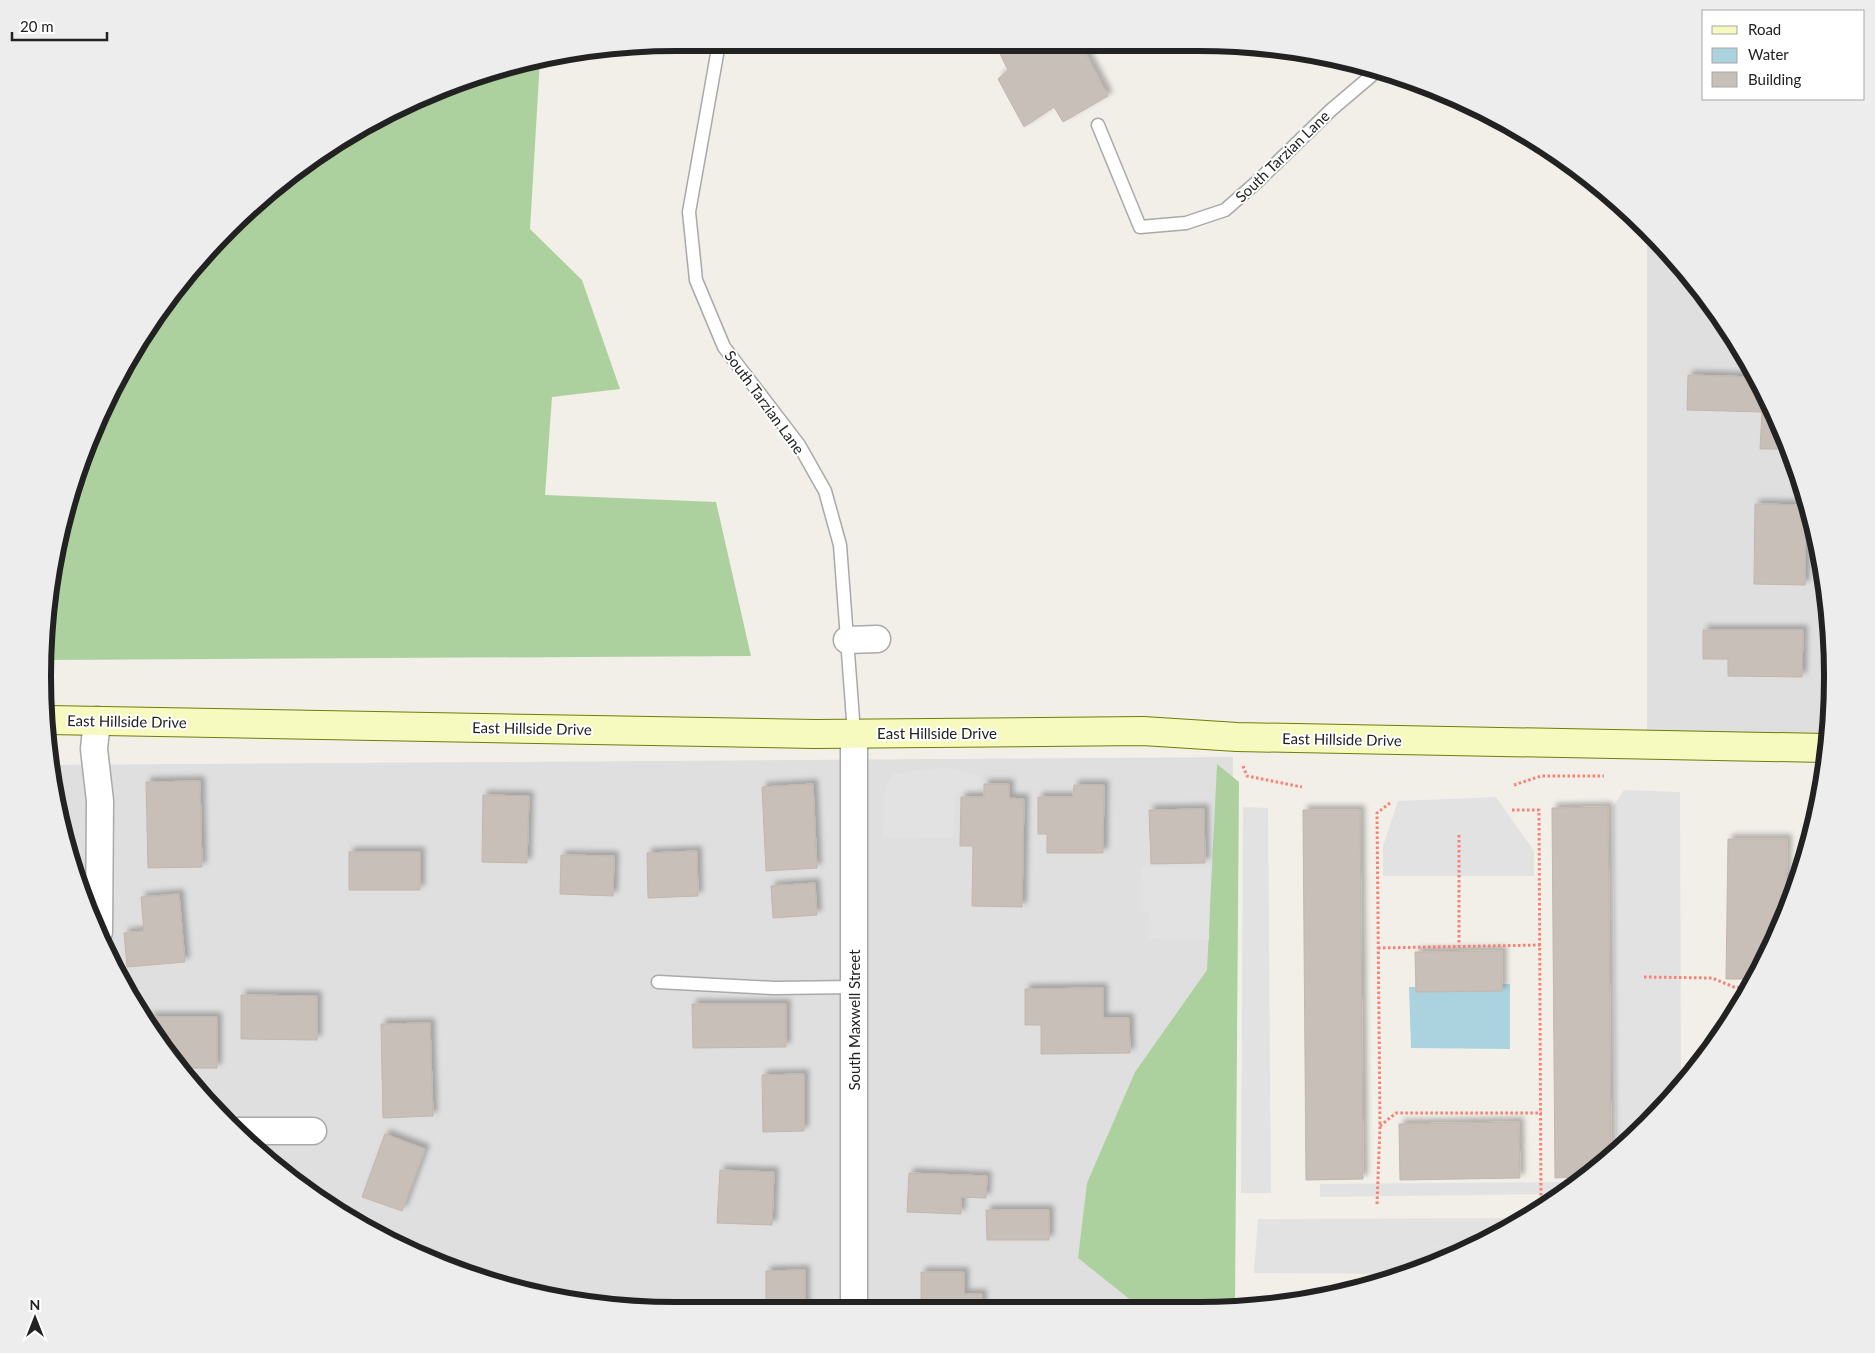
<svg xmlns="http://www.w3.org/2000/svg" width="1875" height="1353" viewBox="0 0 1875 1353" font-family="Lato,sans-serif">
<style>
.residential{fill:#e0dfdf}
.forest{fill:#add19e}
.parking{fill:#e2e2e2}
.water{fill:#aad3df}
.building{fill:#c7bfb8;stroke:#c4b6ab;filter:url(#shadow)}
.lines{fill:none;stroke-linecap:round;stroke-linejoin:round}
.service-casing{stroke:#a9a9a9;stroke-width:15}
.minor-casing{stroke:#a9a9a9;stroke-width:29}
.secondary-casing{stroke:#707d05;stroke-width:30}
.path{stroke:#fa8072;stroke-width:3;stroke-dasharray:2.5 2.5;stroke-linecap:butt}
.service{stroke:#fff;stroke-width:12}
.minor{stroke:#fff;stroke-width:26}
.secondary{stroke:#f7fabf;stroke-width:28}
.labels{text-anchor:middle;dominant-baseline:central;stroke-width:4;stroke-linejoin:round;paint-order:stroke}
.street-label{font-size:15px;fill:#222;stroke:#fff}
.rim{fill:none;stroke:#222;stroke-width:6}
</style>
<defs>
<filter id="shadow"><feDropShadow dx="4.5" dy="-4.5" stdDeviation="2.5" flood-color="#0004"/></filter>
</defs>
<rect width="100%" height="100%" fill="#f2efe9"/>
<path class="residential" d="M1647,231L1675,259L1748,360L1799,473L1827,594L1831,718L1827,740L1647,744Z
M1233,757L1234,1305L635,1309L512,1289L396,1245L290,1179L200,1094L108,957L64,841L49,765Z"/>
<path class="forest" d="M540,60L530,229L582,280L620,389L552,397L545,495L716,502L751,656L48,660V593L64,512L108,396L200,258L325,149L396,108L512,64Z
M1217,764L1239,782L1235,1305L1138,1306L1078,1258L1087,1183L1135,1072L1207,970Z"/>
<path class="parking" d="M949,767L981,777L979,793L955,794L953,837L883,838L884,793L892,774Z
M1624,790L1680,792L1681,1084L1624,1145L1616,1134L1613,807Z
M1496,797L1534,851V876H1383V846L1398,801Z
M1243,807L1268,808L1271,1193H1241Z
M1141,867L1210,868L1209,940L1148,939L1149,911H1140Z
M1573,1182L1555,1194L1320,1197V1184Z
M1519,1218L1477,1246H1423L1475,1247L1402,1274L1254,1273L1258,1219Z"/>
<path class="water" d="M1510,984V1049L1411,1048L1409,987Z"/>
<path class="building" d="M997,43H1080L1108,96L1063,122L1054,107L1024,127L998,79L1008,70L995,44Z
M1688,375L1755,377L1784,439L1783,449H1760L1762,412L1687,410Z
M1755,504L1806,505L1805,585L1754,584Z
M1703,630H1803L1802,677L1728,676V659H1703Z
M200,781L202,867L148,868L146,782Z
M813,784L817,868L766,871L762,787Z
M984,784H1009V798L1024,799L1022,907L972,906L973,846H960L961,797H984Z
M1074,785H1104L1103,853H1047V834H1038V797H1073Z
M483,795L529,796L527,863L482,862Z
M1608,807L1611,1157L1580,1177L1555,1178L1552,808Z
M1204,809L1205,863L1151,864L1149,810Z
M1303,810H1360L1363,1179L1306,1180Z
M1728,839H1787L1786,906L1767,957L1753,979H1726Z
M697,851L698,896L648,898L647,853Z
M349,852H420V890H349Z
M561,855L614,856L613,896L560,894Z
M815,883L817,915L773,918L771,886Z
M179,894L185,962L127,967L124,933L144,931L141,897Z
M1502,951V991L1416,992L1415,952Z
M1103,988V1018H1129L1130,1053L1041,1054V1025H1025V989Z
M241,995L317,996V1040L241,1039Z
M692,1004H786V1047L693,1048Z
M148,1017H217V1068H182Z
M430,1023L433,1116L383,1118L381,1024Z
M804,1074V1131L763,1132L762,1075Z
M1519,1122L1520,1178L1400,1180L1399,1124Z
M385,1134L425,1149L402,1211L362,1197Z
M720,1170L774,1172L772,1225L717,1223Z
M909,1173L987,1176L986,1198L961,1197V1214L907,1212Z
M986,1210H1049V1240H987Z
M805,1270V1308H766V1271Z
M921,1272H964V1294H982V1307H921Z"/>
<g class="lines">
<g class="service-casing">
<path id="service" d="M719,43L689,212L696,280L724,347L799,445L825,491L840,545L854,733
M1098,125L1140,227L1186,223L1225,210L1258,181L1331,110L1377,71
M658,982L774,988L854,987"/>
</g>
<g class="minor-casing">
<path id="minor" d="M847,640L877,639
M97,720L94,749L100,801L99,932
M854,733V1308
M239,1131H313"/>
</g>
<g class="secondary-casing">
<path id="secondary" d="M48,720L815,734L1143,731L1237,737L1826,748"/>
</g>
<path class="path" d="M1243,766L1247,776L1302,787
M1514,785L1541,776H1604
M1512,810H1539L1541,1203
M1459,835V946
M1787,880H1796
M1378,948L1541,945
M1644,977L1712,978L1734,987L1748,988
M1380,1126L1396,1113H1542
M1377,1204L1380,1126L1377,813L1390,803"/>
<use href="#service" class="service"/>
<use href="#minor" class="minor"/>
<use href="#secondary" class="secondary"/>
</g>
<g class="labels">
<g class="street-label">
<text transform="translate(1282 156) rotate(-44)">South Tarzian Lane</text>
<text transform="translate(765 402) rotate(54)">South Tarzian Lane</text>
<text transform="translate(127 721) rotate(1)">East Hillside Drive</text>
<text transform="translate(532 728) rotate(1)">East Hillside Drive</text>
<text x="937" y="733">East Hillside Drive</text>
<text transform="translate(1342 739) rotate(1)">East Hillside Drive</text>
<text transform="translate(854 1020) rotate(-90)">South Maxwell Street</text>
</g>
</g>
<path d="M0 0H1875V1353H0ZM676 51H1199A625 625 0 0 1 1824 676V677A625 625 0 0 1 1199 1302H676A625 625 0 0 1 51 677V676A625 625 0 0 1 676 51Z" fill="#ededed" fill-rule="evenodd"/>
<path class="rim" d="M676 51H1199A625 625 0 0 1 1824 676V677A625 625 0 0 1 1199 1302H676A625 625 0 0 1 51 677V676A625 625 0 0 1 676 51Z"/>
<rect x="1702" y="10" width="162" height="90" fill="#ffffff" stroke="#a7a7a7"/>
<rect x="1712" y="26" width="25" height="8" fill="#f7fabf" stroke="#a7a7a7"/>
<text x="1748" y="35" font-size="15" fill="#222222">Road</text>
<rect x="1712" y="48" width="25" height="15" fill="#aad3df" stroke="#a7a7a7"/>
<text x="1748" y="60" font-size="15" fill="#222222">Water</text>
<rect x="1712" y="72" width="25" height="15" fill="#c7bfb8" stroke="#a7a7a7"/>
<text x="1748" y="85" font-size="15" fill="#222222">Building</text>
<g transform="translate(35 1318)" stroke="#ffffff" stroke-width="4" paint-order="stroke">
<path d="M0-4L9 19L0 12L-9 19Z" fill="#222222"/>
<text y="-8" font-size="14" font-weight="bold" text-anchor="middle" fill="#222222">N</text>
</g>
<path d="M12 32v8h95v-8" fill="none" stroke="#222222" stroke-width="2.5"/>
<text x="20" y="32" font-size="15" fill="#222222" stroke="#ffffff" stroke-width="4" paint-order="stroke">20 m</text>
</svg>
